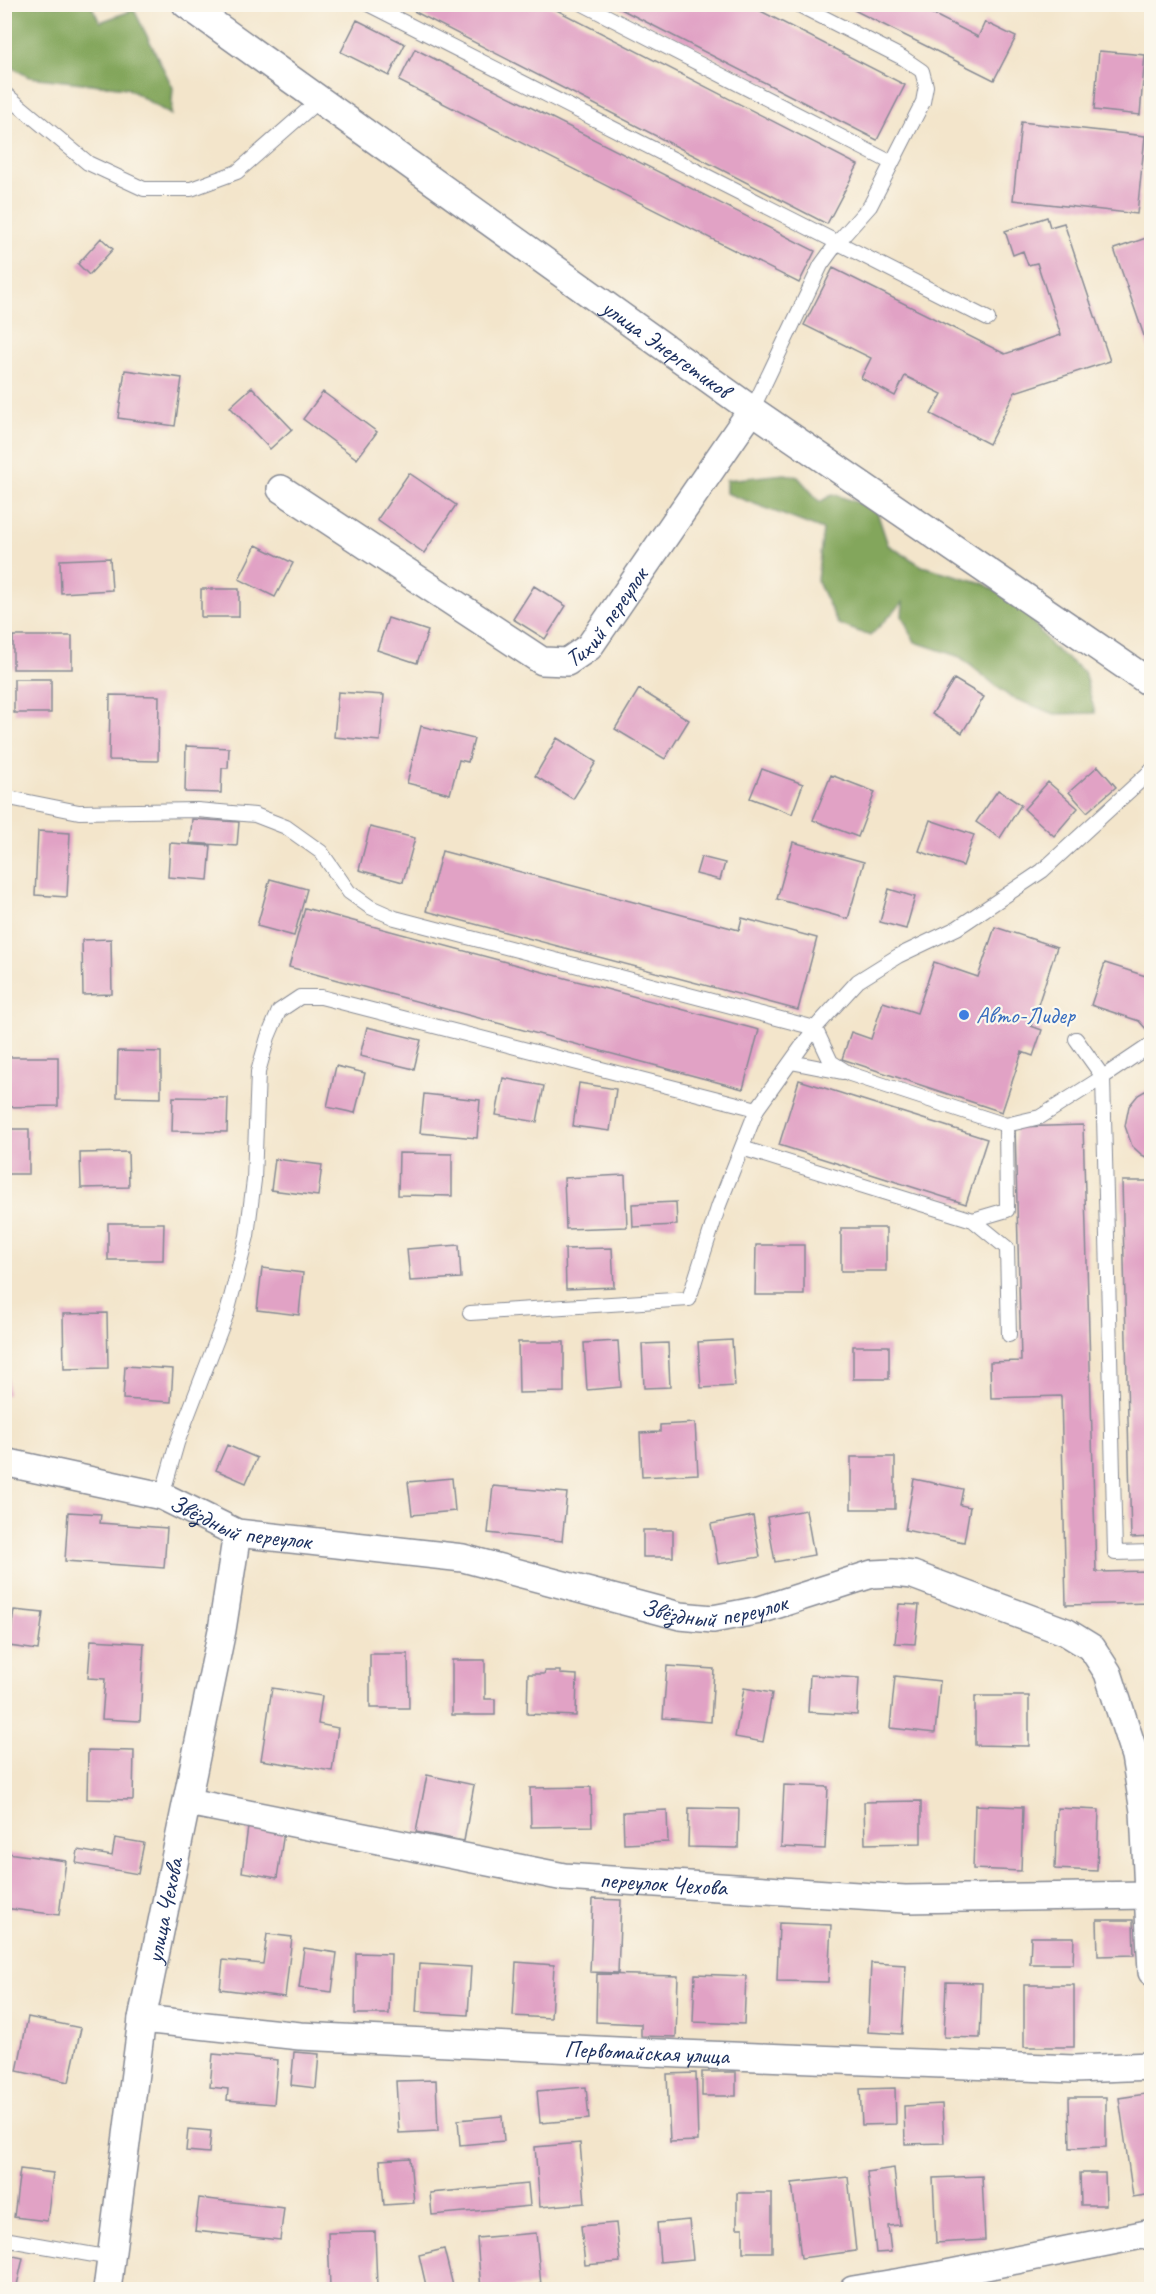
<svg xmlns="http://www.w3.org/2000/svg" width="1156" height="2294" viewBox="0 0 1156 2294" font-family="Caveat,sans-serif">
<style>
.forest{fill:#83a65b;stroke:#4f6a5c;stroke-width:1.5}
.building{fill:#e1a2c5}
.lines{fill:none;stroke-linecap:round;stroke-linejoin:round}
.service-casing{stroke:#878a94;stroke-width:16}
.minor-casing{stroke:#878a94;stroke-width:30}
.service{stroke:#fff;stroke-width:14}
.minor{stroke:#fff;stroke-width:27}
.shop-dot{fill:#3f7fe0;stroke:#fbf7ec;stroke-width:2}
.labels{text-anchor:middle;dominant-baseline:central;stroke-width:4.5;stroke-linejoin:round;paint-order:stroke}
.street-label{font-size:24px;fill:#1b2f5e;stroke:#fbf7ec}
.shop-label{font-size:24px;fill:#366cbe;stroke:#fbf7ec;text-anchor:start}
</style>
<rect width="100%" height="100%" fill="#fbf7ec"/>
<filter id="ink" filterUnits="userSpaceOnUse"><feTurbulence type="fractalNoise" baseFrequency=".0167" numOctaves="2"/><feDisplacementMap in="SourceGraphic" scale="12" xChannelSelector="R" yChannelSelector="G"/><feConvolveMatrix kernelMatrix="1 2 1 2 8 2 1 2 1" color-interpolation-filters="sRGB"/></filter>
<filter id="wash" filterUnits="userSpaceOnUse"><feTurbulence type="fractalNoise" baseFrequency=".008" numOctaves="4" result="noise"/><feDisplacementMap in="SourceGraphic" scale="24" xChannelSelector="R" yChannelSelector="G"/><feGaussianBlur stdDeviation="1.35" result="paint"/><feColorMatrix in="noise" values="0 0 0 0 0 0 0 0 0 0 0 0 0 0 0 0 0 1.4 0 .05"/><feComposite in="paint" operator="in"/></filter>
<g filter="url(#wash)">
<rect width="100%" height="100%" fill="#f3e5cb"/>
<path class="forest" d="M13,5H91L100,22L134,10L173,88L171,115L127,88L29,77L6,64Z
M785,474L798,477L820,502L833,494L876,509L888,545L922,566L983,583L1022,607L1051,646L1084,672L1095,713L1055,714L1010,697L960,657L915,642L902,616L903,602L870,636L838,624L817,580L823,530L726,493V480Z"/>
<g id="blocks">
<path class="building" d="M400,4H545L858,165L827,224Z
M611,4H747L905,85L877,140Z
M842,4H913L978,37L985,22L1016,37L994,80Z
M357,20L405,44L389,76L341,52Z
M415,49L815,251L799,283L399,81Z
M1099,51L1145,55L1140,115L1094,110Z
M1021,122L1145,136L1137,214L1013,200Z
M1047,217L1050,227L1064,223L1110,361L1015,392L989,444L931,414L942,394L905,376L895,396L861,378L871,358L804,325L833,268L1005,354L1061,335L1037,263L1028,265L1023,251L1013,255L1005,231Z
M1152,236V356H1151L1114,249Z
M101,238L113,249L89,275L78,264Z
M125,370L182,378L175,426L118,418Z
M252,387L292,429L270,449L230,407Z
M323,392L377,432L357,459L303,419Z
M409,473L456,505L424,553L377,520Z
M256,545L293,563L275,597L239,579Z
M110,558L112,590L61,593L60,560Z
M534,586L566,606L545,639L513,619Z
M201,589H239V617H201Z
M388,618L428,631L417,663L377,650Z
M13,636H72V669H13Z
M14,679H51V713H14Z
M954,679L984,697L962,733L932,714Z
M639,689L689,720L665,759L615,729Z
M338,692L384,695L380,741L334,737Z
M110,695L159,696L158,761L109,760Z
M421,726L474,739L468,762L459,760L450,794L407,783Z
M557,738L596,762L573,799L535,776Z
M186,746L229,748L228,768H222L221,793L185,792Z
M1098,766L1116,787L1087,812L1069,792Z
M762,769L803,784L792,814L750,798Z
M831,775L875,792L858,837L813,820Z
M1048,782L1078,808L1054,836L1024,809Z
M998,790L1021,805L1000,838L976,822Z
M192,819L239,822L237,846L190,843Z
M930,820L974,835L963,866L919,851Z
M370,827L415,838L403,882L359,870Z
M38,831L70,833L67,897L35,895Z
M793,842L864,862L848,919L777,899Z
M170,843L211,846L208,880L168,877Z
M442,851L739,930L742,918L817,938L798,1010L426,911Z
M701,857L725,863L720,880L696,874Z
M270,879L307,889L294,936L257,926Z
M889,889L915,897L906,929L880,922Z
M305,908L759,1030L743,1089L289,967Z
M995,927L1057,947L1031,1026L1042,1030L1033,1056L1022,1052L1002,1112L842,1059L851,1032L871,1039L883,1002L917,1013L934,962L978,977Z
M111,939L112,994L83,995L82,940Z
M1105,963L1152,978V1027L1147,1030L1139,1021L1091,1005Z
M367,1027L421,1040L414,1069L360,1056Z
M118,1051L161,1052V1098L117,1097Z
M4,1057H58V1106L4,1107Z
M336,1066L365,1073L355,1113L327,1107Z
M503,1078L544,1086L537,1122L496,1115Z
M799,1080L987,1139L966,1204L779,1145Z
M579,1083L616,1089L610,1131L573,1126Z
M1150,1088H1152V1160L1142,1155L1132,1146L1125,1126L1129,1106L1138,1095Z
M424,1094L480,1100L477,1138L420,1133Z
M173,1097L228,1098L227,1132L172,1131Z
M1083,1125L1096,1572L1152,1571V1603L1066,1605L1061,1396L991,1398L990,1362L1021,1361L1015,1127Z
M4,1129H29V1174H4Z
M128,1152L129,1187L81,1188L80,1153Z
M399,1153L452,1154V1196L398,1195Z
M275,1159L322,1165L318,1196L271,1190Z
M625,1175L627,1227L566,1229L564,1178Z
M1122,1181H1152V1537L1131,1538Z
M676,1202L677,1225L633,1227L632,1204Z
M108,1223H164L163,1260H108Z
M841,1228H886V1271H841Z
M459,1245L461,1278L410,1281L407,1249Z
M756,1245H804V1295H755Z
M612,1248L614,1287L566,1289L565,1249Z
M262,1268L303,1273L299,1315L257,1310Z
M107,1313L108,1368L64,1369L63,1314Z
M4,1338H7L8,1395H4Z
M732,1340L735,1386L701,1388L698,1342Z
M618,1341L621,1387L587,1390L584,1343Z
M518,1342H564V1392L519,1393Z
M668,1343L670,1387L644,1388L642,1344Z
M853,1346H889V1379H853Z
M125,1366L173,1369L171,1402L123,1399Z
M695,1423L698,1474L642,1477L640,1433L660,1432V1425Z
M227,1445L257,1458L246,1483L216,1470Z
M851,1457H895V1509H851Z
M452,1478L455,1511L412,1515L408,1482Z
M914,1479L963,1489L960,1505L970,1507L964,1542L905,1530Z
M493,1486L567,1493L562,1541L488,1533Z
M806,1510L814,1555L775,1562L767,1517Z
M68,1512L101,1514L100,1523L167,1528L164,1568L65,1561Z
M753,1516L760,1557L718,1564L711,1524Z
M643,1530H673V1557H643Z
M899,1604L919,1605L915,1644L895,1643Z
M14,1610L43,1613L38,1650L9,1646Z
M91,1640L144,1643L140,1721L102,1719L105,1679L88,1678Z
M370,1654H408L409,1708H370Z
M452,1660H485V1699H495V1715H452Z
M667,1666L714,1669L711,1722L663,1718Z
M545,1671H560V1674L577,1675L576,1716L527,1714L528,1674H544Z
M810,1675L859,1678L857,1715L808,1712Z
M895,1676L940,1681L935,1733L890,1728Z
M272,1688L322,1696L318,1724L338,1728L332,1771L261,1760Z
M744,1688L772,1693L763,1742L735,1737Z
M975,1696H1029V1746L975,1745Z
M88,1750L134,1751L133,1800L87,1799Z
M427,1775L474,1785L464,1841L416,1832Z
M784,1785L828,1787L825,1849L781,1847Z
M591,1787L592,1826L531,1827L530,1788Z
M921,1801V1843L865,1844L864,1802Z
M975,1805L1023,1807L1021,1871L973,1869Z
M689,1808L739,1809L738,1848L688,1847Z
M1057,1808L1099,1810L1097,1871L1055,1869Z
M667,1810L668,1842L624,1844L623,1812Z
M248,1827L284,1832L277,1878L242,1872Z
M115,1838L144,1843L138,1874L76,1863L78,1850L112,1856Z
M7,1853L66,1861L59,1915L4,1908Z
M593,1899L621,1900L618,1973L590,1972Z
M1097,1920H1133L1134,1955L1098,1956Z
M779,1923L831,1925L828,1982L777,1981Z
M267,1934L292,1937L285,1997L220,1989L223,1960L263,1964Z
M1031,1937H1074L1073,1964H1030Z
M304,1948L337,1953L332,1992L299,1988Z
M356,1953L391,1954L389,2014H355Z
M516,1962L554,1965L551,2018L513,2016Z
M871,1963L906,1965L902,2034L868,2032Z
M419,1964L471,1967L468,2015L416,2012Z
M597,1974L678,1976L676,2037L641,2036V2024L596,2022Z
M695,1974L746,1976L744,2024L693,2022Z
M946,1982L982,1983L980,2038L944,2037Z
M1024,1985H1074V2047H1024Z
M28,2017L81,2028L69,2082L17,2071Z
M294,2052L319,2054L316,2088L291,2085Z
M213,2054L278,2060L274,2104L227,2100L228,2089L210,2087Z
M702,2072H736V2096H702Z
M696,2073L698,2141L670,2142L667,2074Z
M436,2080L438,2131L399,2133L396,2081Z
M586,2087L589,2119L540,2123L537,2091Z
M895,2088L896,2124L862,2125L860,2089Z
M1152,2093V2194L1133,2197L1119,2098Z
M1069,2097H1106V2147L1070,2148Z
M942,2104L944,2143L905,2144L904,2106Z
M502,2116L504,2141L460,2145L458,2120Z
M188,2129L211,2131L209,2153L186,2151Z
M580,2143L585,2203L540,2207L535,2147Z
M410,2158L414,2203L384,2205L380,2160Z
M894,2168L900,2225L888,2226L891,2252L876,2253L867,2172Z
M20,2169L53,2173L47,2221L14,2217Z
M1080,2173H1105L1106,2205H1081Z
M982,2176L985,2240L936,2243L933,2178Z
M848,2177L856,2251L801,2258L792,2183Z
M528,2184L530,2206L432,2215L430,2193Z
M737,2193H772V2252H743V2228H737Z
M199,2198L284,2208L280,2240L195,2231Z
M689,2220L693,2259L660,2262L657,2223Z
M616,2223L620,2262L585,2265L581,2226Z
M375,2232L377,2287L330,2288L328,2233Z
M536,2233L541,2285L481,2290L477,2238Z
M444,2249L454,2290H427L419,2255Z
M4,2254L23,2258L16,2290H4Z"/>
</g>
</g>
<g filter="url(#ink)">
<use href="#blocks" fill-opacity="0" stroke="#878a94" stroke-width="1.5"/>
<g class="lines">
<g class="service-casing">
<path id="service" d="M368,4L988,319
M583,4L892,163
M4,93L88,163L144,189H191L237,172L319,100
M752,410L821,265L837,243L870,206L923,102L926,86L922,71L903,58L797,4
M4,797L79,812L197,810L255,815L286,827L321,852L349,892L370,907L395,918L815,1028L858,981L898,956L957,928L1042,871L1152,770
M815,1028L831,1062L850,1074L1006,1125L1040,1117L1103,1077L1076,1039
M1152,1044L1103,1077L1115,1553L1152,1552
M791,1062L842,1072
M742,1148L973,1220L1007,1210L1006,1125
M973,1220L1007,1248L1009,1335
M470,1313L689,1299L719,1205L757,1109
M162,1496L177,1443L227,1313L247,1236L254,1180L258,1072L268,1037L279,1011L300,997H321L757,1109L815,1028
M4,2239L111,2258"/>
</g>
<g class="minor-casing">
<g id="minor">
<path id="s1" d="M186,4L752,410L1152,684"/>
<path id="s2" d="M281,489L542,661L567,662L589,647L752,410"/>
<path id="s3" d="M4,1462L162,1496L237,1533L463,1558L680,1616L713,1619L760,1610L872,1574L893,1573L913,1575L1066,1632L1092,1648L1108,1673L1135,1756L1144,1811L1152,1972"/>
<path id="s4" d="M188,1802L564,1877L905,1899L1147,1895"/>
<path id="s5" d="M142,2019L300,2036L681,2054L1074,2069L1152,2066"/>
<path id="s6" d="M107,2290L142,2019L222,1630L237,1533"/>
<path d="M853,2290L931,2277L1152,2233"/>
</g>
</g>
<use href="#service" class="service"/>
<use href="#minor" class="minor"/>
</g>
</g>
<circle class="shop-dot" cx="964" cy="1015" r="6"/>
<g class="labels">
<g class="street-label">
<text stroke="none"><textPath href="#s1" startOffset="591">улица Энергетиков</textPath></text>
<text stroke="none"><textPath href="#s2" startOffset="398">Тихий переулок</textPath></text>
<text stroke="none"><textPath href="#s3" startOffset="246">Звёздный переулок</textPath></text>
<text stroke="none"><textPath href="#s3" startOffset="732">Звёздный переулок</textPath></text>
<text stroke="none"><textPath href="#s4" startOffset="483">переулок Чехова</textPath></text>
<text stroke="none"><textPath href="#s6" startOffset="384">улица Чехова</textPath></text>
<text stroke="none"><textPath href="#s5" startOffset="506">Первомайская улица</textPath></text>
</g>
<g class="shop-label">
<text x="976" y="1015">Авто-Лидер</text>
</g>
</g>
<rect width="1156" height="2294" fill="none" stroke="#fbf7ec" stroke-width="24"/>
</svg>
